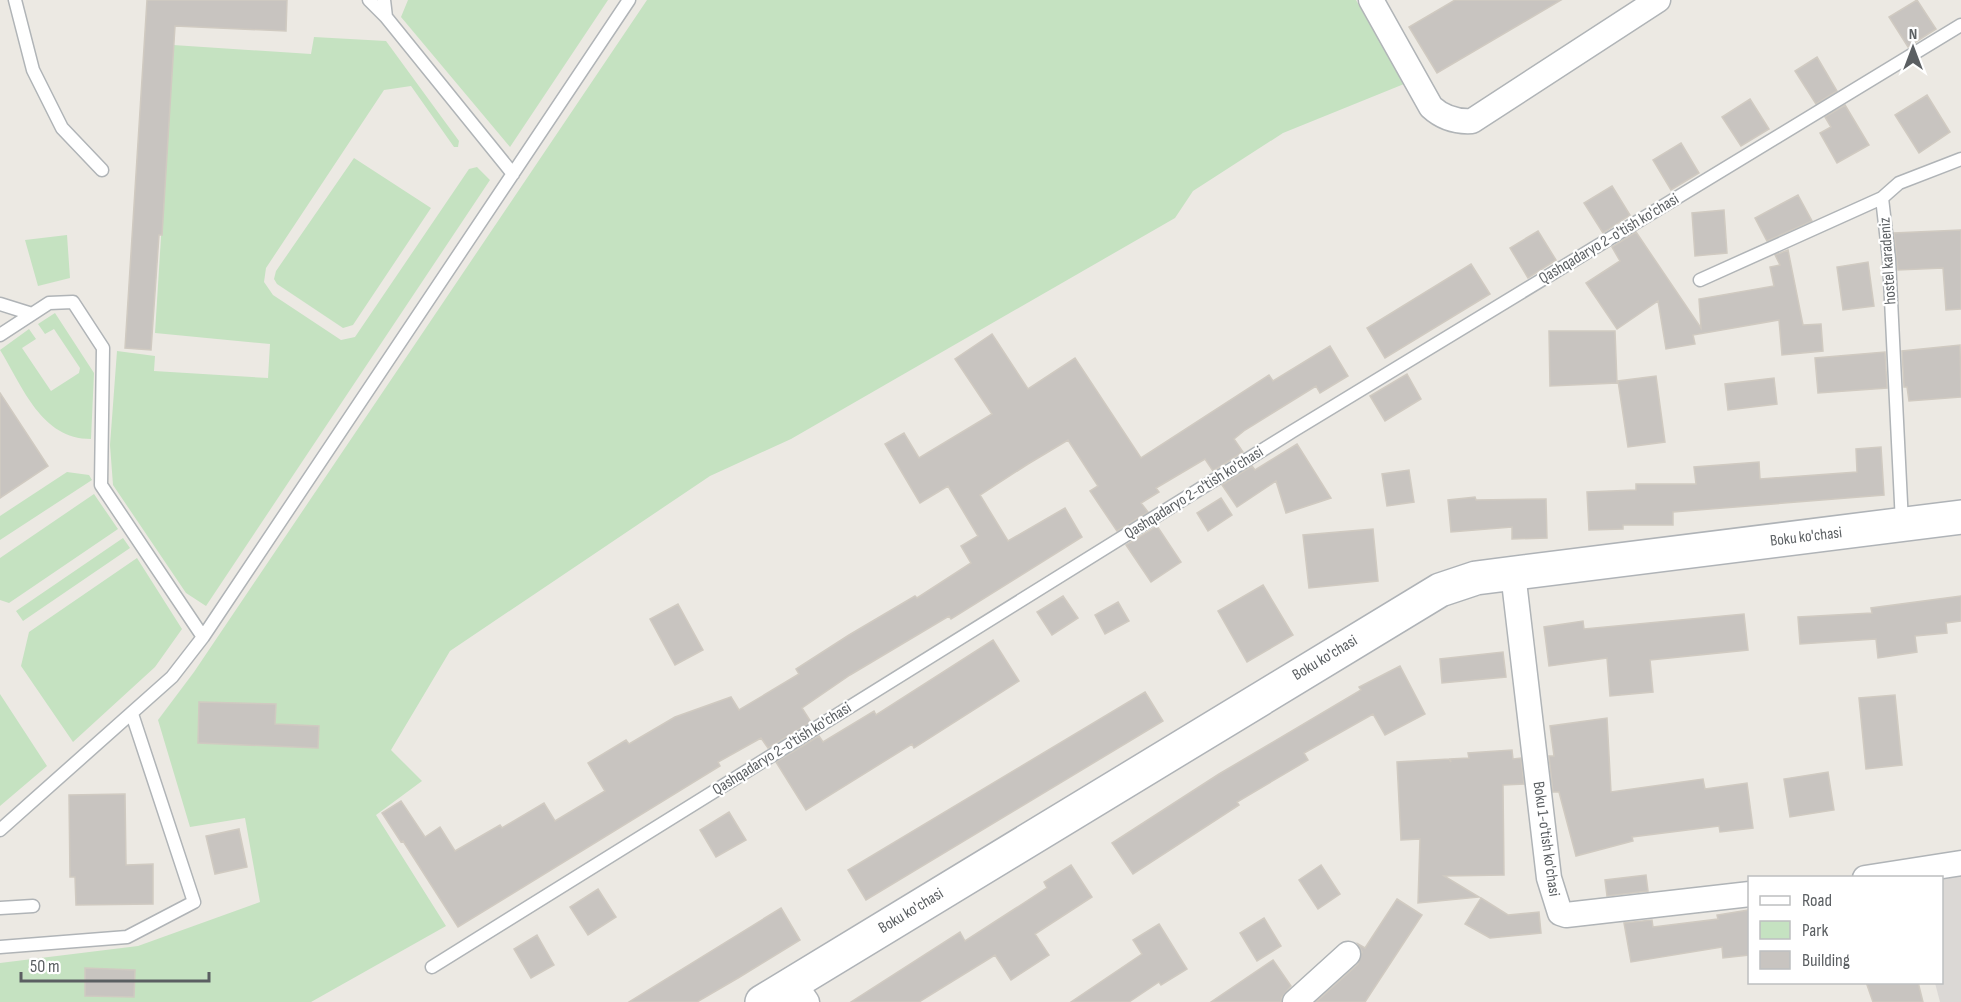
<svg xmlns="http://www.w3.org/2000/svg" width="1961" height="1002" viewBox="0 0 1961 1002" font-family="'Sofia Sans Condensed',sans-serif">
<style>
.industrial{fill:#dbd8d5}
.green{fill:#c5e2c1}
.building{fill:#c8c4c0;stroke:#d0cac1;stroke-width:1.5}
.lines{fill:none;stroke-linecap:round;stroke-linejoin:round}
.lane-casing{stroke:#b0b4b7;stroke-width:15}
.street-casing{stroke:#b0b4b7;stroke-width:27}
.secondary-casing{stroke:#afb3b7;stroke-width:36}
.lane{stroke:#fff;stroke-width:12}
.street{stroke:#fff;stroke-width:24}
.secondary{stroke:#fff;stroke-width:33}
.labels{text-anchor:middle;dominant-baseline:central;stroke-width:4.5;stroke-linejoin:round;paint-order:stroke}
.street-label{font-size:16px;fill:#5b5f62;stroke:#fff}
</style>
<rect width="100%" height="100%" fill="#ece9e3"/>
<path class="industrial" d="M1961,875V1002H1940L1935,983L1942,982V879Z"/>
<path class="green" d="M408,0H608L510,147L401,17Z
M647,0H1356L1404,84L1283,133L1193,191L1175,218L791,439L710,476L450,651L391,750L422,781L376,815L446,926L311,1002H0V963L138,946L260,902L245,818L190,827L158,720L194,672Z
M314,37L386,41L459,141L458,147H454L411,86L384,90L266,268L264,282L273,295L341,340L355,337L469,169L477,167L490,180L206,606L186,593L113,485L110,445L117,351L155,356L154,371L268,378L270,344L155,333L173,45L311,54Z
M354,158L431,208L353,325L343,328L277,284L274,279L276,271Z
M67,235L70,278L38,286L25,240Z
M55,313L94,373L91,439C41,439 23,387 0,350L29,329L36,339L22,348L51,391L79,373L80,368L54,329L45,334L38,324Z
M67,472L89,475L92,480L0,540V516Z
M94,494L118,529L9,603L0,600V558Z
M123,538L130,548L23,621L16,611Z
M137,558L182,629L155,667L73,742L21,666L29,632Z
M0,694L47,766L0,806Z"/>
<path class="building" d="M147,0H287L286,31L175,26L162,235H159L151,350L125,348Z
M1455,0H1561L1437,73L1409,27Z
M1917,0L1936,29L1908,47L1889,17Z
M1817,57L1837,91L1816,104L1795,71Z
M1927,95L1950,132L1919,153L1895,115Z
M1750,99L1769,129L1741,146L1722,117Z
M1845,105L1869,145L1837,163L1820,133L1831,127L1825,117Z
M1681,143L1699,173L1671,190L1653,160Z
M1612,186L1630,215L1603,233L1584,203Z
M1798,195L1812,221L1767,241L1755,218Z
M1724,210L1727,253L1695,256L1692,213Z
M1961,230V309L1946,310L1943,268L1898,270L1894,233Z
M1538,231L1556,260L1528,278L1510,248Z
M1636,232L1701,328L1699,299L1774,286L1770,267L1780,265L1775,255L1788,250L1803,325L1821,324L1823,351L1782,355L1779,320L1693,335L1695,344L1666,349L1658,301L1617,329L1586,283L1620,261L1612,247Z
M1868,262L1874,306L1843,310L1837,267Z
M1471,264L1490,294L1385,358L1367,328Z
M1549,331H1615L1617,383L1550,386Z
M992,334L1028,389L1075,358L1141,458L1269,375L1273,381L1330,346L1348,376L1320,393L1316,386L1245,430L1234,439L1243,452L1213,471L1205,459L1156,488L1159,492L1141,503L1148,512L1117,531L1090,491L1098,486L1068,440L1028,464L980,495L1008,541L1065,508L1082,537L951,619L949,616L850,675L802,708L811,722L768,748L761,738L718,762L720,766L458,927L403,841L401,842L382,813L401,801L425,837L440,827L455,851L500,825L502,828L544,803L555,821L605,791L588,763L626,740L629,744L675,717L731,697L739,710L799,674L796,669L849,635L915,596L917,598L971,563L961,546L978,536L948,486L920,503L885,444L904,433L919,458L992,414L955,359Z
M1960,345L1961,397L1909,401L1907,387H1904L1902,351Z
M1885,352L1887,388L1818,393L1815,358Z
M1407,374L1421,399L1385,421L1370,396Z
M1656,376L1665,442L1628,447L1618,381Z
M1774,378L1777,404L1728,410L1725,384Z
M0,393L48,466L0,498Z
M1297,444L1331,498L1286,513L1276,481L1237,507L1222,485L1252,466L1255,470Z
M1881,447L1884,495L1673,512V525H1623V529L1589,530L1587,492L1636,490V484H1696L1694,467L1759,462L1760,479L1857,472L1856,449Z
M1409,470L1414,502L1387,506L1382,474Z
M1475,497L1476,500L1546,499L1547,538L1512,539V527L1451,532L1448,500Z
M1221,498L1232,515L1208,531L1197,513Z
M1157,526L1181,562L1151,582L1126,545Z
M1373,529L1378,581L1309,588L1303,535Z
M1263,585L1293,635L1247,662L1218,611Z
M1063,596L1078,618L1052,635L1037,612Z
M1961,596V621L1946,623L1947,633L1915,636L1917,652L1878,658L1876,639L1800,644L1798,617L1872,613L1871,608Z
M1118,602L1129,621L1105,634L1095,615Z
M678,604L703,650L675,665L650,619Z
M1744,614L1748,650L1650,660L1653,692L1610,696L1607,658L1549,666L1544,627L1583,621L1584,629Z
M993,640L1019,681L914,748L912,744L806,810L776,762L819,736L823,742L874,711L876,715Z
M1503,652L1506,677L1442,683L1440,659Z
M1400,666L1425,714L1385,735L1373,714L1304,753L1308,760L1237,802L1239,805L1133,874L1112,843L1219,774L1361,690L1359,687Z
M1145,692L1163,721L866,900L848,870Z
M1895,695L1902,765L1866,769L1859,698Z
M199,702L276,704L275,724L319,726L318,748L198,743Z
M1607,718L1611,792L1703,779L1705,789L1747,783L1753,828L1720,832L1719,826L1632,837L1633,841L1576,856L1559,792H1553L1549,756H1554L1550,726Z
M1512,750L1513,759L1521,758L1524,784L1503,785L1504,875L1444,876L1479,897L1418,903L1420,839L1401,840L1397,762L1449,759L1451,762L1450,759L1469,758L1468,753Z
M1828,772L1834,810L1790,817L1784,779Z
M125,794L126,865L153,864V904L76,905L75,877H70L69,795Z
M729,812L746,840L716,857L700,830Z
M239,829L247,867L215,874L206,836Z
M1071,865L1092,897L1035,934L1049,955L1011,980L995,955L919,1002H851L960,932L965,941L1047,888L1044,882Z
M1321,865L1340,894L1318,909L1299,880Z
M1646,875L1648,891L1607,896L1605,880Z
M598,889L616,917L588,935L570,907Z
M1481,898L1508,915L1539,912L1541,933L1490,938L1465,924Z
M1397,899L1422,915L1365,1002H1316L1358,964L1362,952L1358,944L1365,948Z
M781,908L800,940L738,978L697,1002H629Z
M1749,910V955L1723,958L1722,947L1631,962L1624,923L1652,920L1653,927L1718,919L1717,915Z
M1264,918L1281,946L1257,961L1240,933Z
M1159,924L1187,969L1161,985L1159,982L1129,1002H1071L1142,954L1133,940Z
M537,935L554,965L531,978L514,949Z
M1273,960L1291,986L1282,997L1281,1002H1211Z
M85,968L135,970L134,997L85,996Z
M1866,982H1918L1923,1002H1873Z"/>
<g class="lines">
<g class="lane-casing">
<path id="lane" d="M15,0L33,70L62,128L102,170
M369,0L386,17
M384,0L386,17L513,174
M1882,198L1899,183L1961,159
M1700,280L1882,198L1889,259L1902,523
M0,304L32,314
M0,335L49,303L73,302L103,348L101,485L203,637
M0,830L172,677L203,637L629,0
M0,908L33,906
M0,947L127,937L194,902L132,714
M432,967L1293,431L1961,25"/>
</g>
<g class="street-casing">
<path id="street" d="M1371,0L1431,107C1443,118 1456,122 1472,121L1658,0
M1513,573L1549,878L1560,913L1566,915L1750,894
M1865,878L1961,863
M794,983L807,1002
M1295,1002L1348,954"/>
</g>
<g class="secondary-casing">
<path id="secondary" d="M762,1002L1440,590L1476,578L1961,517"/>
</g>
<use href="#lane" class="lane"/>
<use href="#street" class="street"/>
<use href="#secondary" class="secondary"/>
</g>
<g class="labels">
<g class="street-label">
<text transform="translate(1609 239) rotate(-31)">Qashqadaryo 2-o'tish ko'chasi</text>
<text transform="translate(1888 261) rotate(-94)">hostel karadeniz</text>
<text transform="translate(1194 493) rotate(-32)">Qashqadaryo 2-o'tish ko'chasi</text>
<text transform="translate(1806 537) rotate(-7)">Boku ko'chasi</text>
<text transform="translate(1325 658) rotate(-31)">Boku ko'chasi</text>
<text transform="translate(782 749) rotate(-32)">Qashqadaryo 2-o'tish ko'chasi</text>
<text transform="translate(1546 839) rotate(82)">Boku 1-o'tish ko'chasi</text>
<text transform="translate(911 911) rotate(-31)">Boku ko'chasi</text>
</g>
</g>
<rect x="1748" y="876" width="195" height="108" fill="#ffffff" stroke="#bdbfc0" stroke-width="1.5"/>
<rect x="1760" y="896" width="30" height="9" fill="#ffffff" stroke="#bdbfc0" stroke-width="1.5"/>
<text x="1802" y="906" font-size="18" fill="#5b5f62">Road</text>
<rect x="1760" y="921" width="30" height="18" fill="#c5e2c1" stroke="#bdbfc0" stroke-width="1.5"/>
<text x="1802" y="936" font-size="18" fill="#5b5f62">Park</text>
<rect x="1760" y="951" width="30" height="18" fill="#c8c4c0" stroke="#bdbfc0" stroke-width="1.5"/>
<text x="1802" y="966" font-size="18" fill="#5b5f62">Building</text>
<g transform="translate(1913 48)" stroke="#ffffff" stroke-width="4.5" paint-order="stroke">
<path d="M0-4.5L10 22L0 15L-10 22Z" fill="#5b5f62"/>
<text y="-9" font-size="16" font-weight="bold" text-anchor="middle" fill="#5b5f62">N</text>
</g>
<path d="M21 972v9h188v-9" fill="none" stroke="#5b5f62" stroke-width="3"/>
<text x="30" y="972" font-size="18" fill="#5b5f62" stroke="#ffffff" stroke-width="4.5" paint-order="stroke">50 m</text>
</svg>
